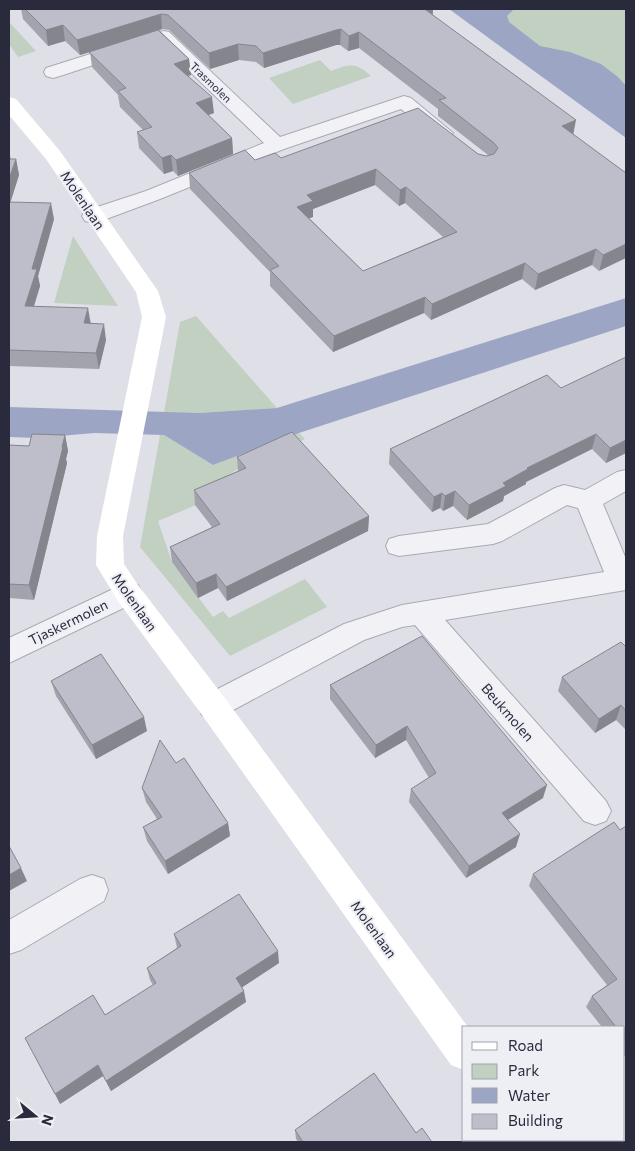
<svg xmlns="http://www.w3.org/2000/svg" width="635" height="1151" viewBox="0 0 635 1151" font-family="Commissioner,sans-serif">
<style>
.green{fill:#c1d0c1}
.water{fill:#9da5c4}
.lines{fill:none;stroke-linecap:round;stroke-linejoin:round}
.street-casing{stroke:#a8aab4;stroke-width:2}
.street{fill:#f2f2f6;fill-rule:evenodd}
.secondary{fill:#fff;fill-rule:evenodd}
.wall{fill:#a3a3ad;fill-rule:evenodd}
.shaded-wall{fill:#84858d}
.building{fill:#bdbec9;stroke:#84858d;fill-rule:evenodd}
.labels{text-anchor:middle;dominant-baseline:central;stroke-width:4.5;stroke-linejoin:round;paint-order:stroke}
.far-street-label{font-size:11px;fill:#292b3d;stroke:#eeeff5}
.street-label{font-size:14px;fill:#292b3d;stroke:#eeeff5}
</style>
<rect width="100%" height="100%" fill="#dfe0e7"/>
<path class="green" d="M470,9H626V121Z
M9,22L36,51L18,57L9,44Z
M320,60L331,71C350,64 355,62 371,76L293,104L269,78Z
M73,236L118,306L54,303Z
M196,316L277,408L199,413H164L180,322Z
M299,433L305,439L236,470L229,475L232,490L158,521L172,562L213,617L223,611L229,618L305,579L327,607L230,656L140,547L160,435H164L213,465Z"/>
<path class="water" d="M449,9H514L507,16L509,22L540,46L570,52L601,64L618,77L626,86V138Z
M626,298V326L299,433L213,465L164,435L94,433L37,438L9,437V407L199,413L277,408Z"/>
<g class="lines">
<g class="street-casing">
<path id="street" d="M163,31L169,32L280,137L404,96L411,98L453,133L450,137L443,139L436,137L401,109L284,149L160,199L101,221L93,223L85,221L82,216L85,211L146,191L264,143L160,43L60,76L53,78L46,76L44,72L46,68Z
M626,470V491L603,504L626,559V590L445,620L606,801L611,811L606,821L595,825L584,821L415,625L402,627L364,640L224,715L213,719L202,715L198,706L202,697L344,624L402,605L604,572L578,508L567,505L502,541L493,544L399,556L389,553L386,546L389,539L399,536L488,524L555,488L564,485L585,490L617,472Z
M128,582L138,585L142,593L138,601L9,663V638Z
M92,875L104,879L108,890L104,901L21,950L9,954V920L80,879Z"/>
</g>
<use href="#street" class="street"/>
<path class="secondary" d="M9,97L16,99L60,151L158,291L166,317L123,536L124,564L138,585L224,697L468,1027H464V1070L451,1065L202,715L118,601L96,565L97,536L142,317L136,292L46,159L9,115Z
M509,1140H547L548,1142H510Z"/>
</g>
<path class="wall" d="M21,9H433V15L573,135L626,173L599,271L592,265L535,290L522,279L431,320L424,313L333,352L270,286V272L190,189L189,173L255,160L281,158L478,154L486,156L488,155L438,116V109L359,48L348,51L340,45H336L264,68L256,62L239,60L210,69L169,30L162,29L159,30L189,59L191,75L188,76L214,113L208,115L232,138L233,154L178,176L173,171L164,174L139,148L137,132L143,130L120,107L118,95L92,67L90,52L80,55L65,41L48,46L23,19ZM375,185L399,206L405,203L443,237L363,271L309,218L313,217V209Z
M9,152L10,159H16L19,175L10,202L54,219L38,276L40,286L34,306L91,323L106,340L99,369L9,366Z
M547,375L626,453L606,463L592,449L526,482V484L504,496L503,501L467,520L453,506L443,511L440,508L432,512L389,464L390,449Z
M65,435L68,451L66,459L67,463L34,600L9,598V445L29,446Z
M237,457L369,516L368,531L227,601L218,588L198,598L172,562L170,547L212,527L195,505L194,490L238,471Z
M626,647V730L616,720L595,733L558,691L562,677Z
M51,681L147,731L96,759L56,696Z
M330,685L543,798L508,820L516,847L466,878L409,802L411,789L429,778L406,740L375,758L330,699Z
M176,763L228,823L230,836L168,874L147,841L143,827L157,819L146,802L142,788Z
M626,826V1058L624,1055V1027H602L586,1007L592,996L607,985L529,886L533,874L620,830Z
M174,934L279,963L242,987L246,1002L111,1091L103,1076L60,1104L105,1015L153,985L150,980L147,968L177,948Z
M295,1130L416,1133L432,1142H298L296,1139Z"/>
<path class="shaded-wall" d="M428,9H433L432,22L426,10Z
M161,14L162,29L80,55L77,40Z
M63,25L65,41L48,46L46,30Z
M341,29L340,45H336L264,68L263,53L336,30Z
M359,32V48L348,51L349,36Z
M238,44L239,60L210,69L209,53Z
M189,59L191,75L175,80L174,64Z
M212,97L214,113L198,119L196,103Z
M576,120L573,136L562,126Z
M232,138L233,154L178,176L176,160Z
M9,152L13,168L16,159L19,175L9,207Z
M171,155L173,171L164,174L162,158Z
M376,169L375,185L313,209V217L297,223V207L307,195Z
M406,187L405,203L399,206L400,190Z
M51,203L54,219L38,276L40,286L29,322L25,306L32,269Z
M626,244V258L599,271L603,255Z
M596,249L592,265L535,290L538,274Z
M525,263L522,279L431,320L432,304Z
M425,297L424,313L333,352L334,336Z
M88,308L91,325L84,323Z
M104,324L106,340L99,369L96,353Z
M596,434L592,449L526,482V484L504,496L503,501L467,520L469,505L527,468Z
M65,435L68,451L66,459L67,463L34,600L29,585Z
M626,440V453L606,463L610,448Z
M455,491L453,506L443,511L445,496Z
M442,493L440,508L432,512L434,497Z
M369,516L368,531L227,601L226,587Z
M216,574L218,588L198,598L196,583Z
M621,705L616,720L595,733L599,719Z
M144,717L147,731L96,759L92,745Z
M407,726L406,740L375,758L376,745Z
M547,785L543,798L499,825L502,813Z
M228,823L230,836L168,874L165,861Z
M520,834L516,847L466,878L469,866Z
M21,868L27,881L9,891V875Z
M278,951L279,963L238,990L236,978Z
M244,991L246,1002L111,1091L106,1081Z
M98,1065L103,1076L60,1104L55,1094Z"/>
<path class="building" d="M25,9H428L426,10L576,120L562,126L626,173V244L603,255L596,249L538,274L525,263L432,304L425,297L334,336L270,270L279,266L189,173L245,150L255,160L275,153L281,158L418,108L478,154L486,156L494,154L498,148L494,143L439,100L446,98L359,32L349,36L341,29L336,30L263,53L256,46L238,44L209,53L168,15L161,14L77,40L63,25L46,30ZM376,169L400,190L406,187L457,232L363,271L297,207L313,201L307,195Z
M158,30L189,59L174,64L212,97L196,103L232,138L176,160L171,155L162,158L137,132L152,127L118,91L126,88L89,52Z
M9,159H16L9,179Z
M9,202L51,203L32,269H37L25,306L88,308L84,323L104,324L96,353L9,350Z
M626,357V440L610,448L596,434L527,468L528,469L503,483L506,486L469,505L455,491L445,496L442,493L434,497L390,449L547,375L561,388Z
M292,432L369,516L226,587L216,574L196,583L170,547L220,524L194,490L246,468L237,457Z
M32,434L65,435L62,447H63L29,585L9,584V445L29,446Z
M422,636L547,785L502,813L520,834L469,866L411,789L436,773L407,726L376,745L330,685Z
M621,642L626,647V711L621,705L599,719L562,677Z
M101,654L144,717L92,745L51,681Z
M160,740L176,763L184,758L228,823L165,861L143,827L162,817L142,788Z
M614,822L620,830L626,826V1040L624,1037V1027H616L592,996L617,979L533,874Z
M9,846L21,868L9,875Z
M239,894L278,951L236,978L244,991L106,1081L98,1065L55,1094L25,1038L93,995L105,1015L156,983L147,968L181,946L174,934Z
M374,1073L416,1133L422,1128L432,1142H303L295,1130Z"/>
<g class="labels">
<g class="far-street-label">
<text transform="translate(211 82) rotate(44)">Trasmolen</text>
</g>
<g class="street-label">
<text transform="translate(83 200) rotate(56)">Molenlaan</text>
<text transform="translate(135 602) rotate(55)">Molenlaan</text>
<text transform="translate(68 622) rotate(-26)">Tjaskermolen</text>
<text transform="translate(508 712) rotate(49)">Beukmolen</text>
<text transform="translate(374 929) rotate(54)">Molenlaan</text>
</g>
</g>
<rect width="635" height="1151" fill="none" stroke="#292b3d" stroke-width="20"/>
<rect x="462" y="1026" width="162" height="115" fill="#eeeff5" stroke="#9fa1ab"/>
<rect x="472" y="1042" width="25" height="8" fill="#ffffff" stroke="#9fa1ab"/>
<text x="508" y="1051" font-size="15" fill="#292b3d">Road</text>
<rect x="472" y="1064" width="25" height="15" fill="#c1d0c1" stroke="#9fa1ab"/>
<text x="508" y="1076" font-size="15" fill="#292b3d">Park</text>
<rect x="472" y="1088" width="25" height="15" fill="#9da5c4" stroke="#9fa1ab"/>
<text x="508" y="1101" font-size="15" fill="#292b3d">Water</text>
<rect x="472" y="1114" width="25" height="15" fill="#bdbec9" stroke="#9fa1ab"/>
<text x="508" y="1126" font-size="15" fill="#292b3d">Building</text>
<g transform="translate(35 1116) rotate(108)" stroke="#eeeff5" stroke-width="4" paint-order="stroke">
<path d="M0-4L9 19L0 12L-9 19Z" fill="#292b3d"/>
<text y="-8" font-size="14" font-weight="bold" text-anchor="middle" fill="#292b3d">N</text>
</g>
</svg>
